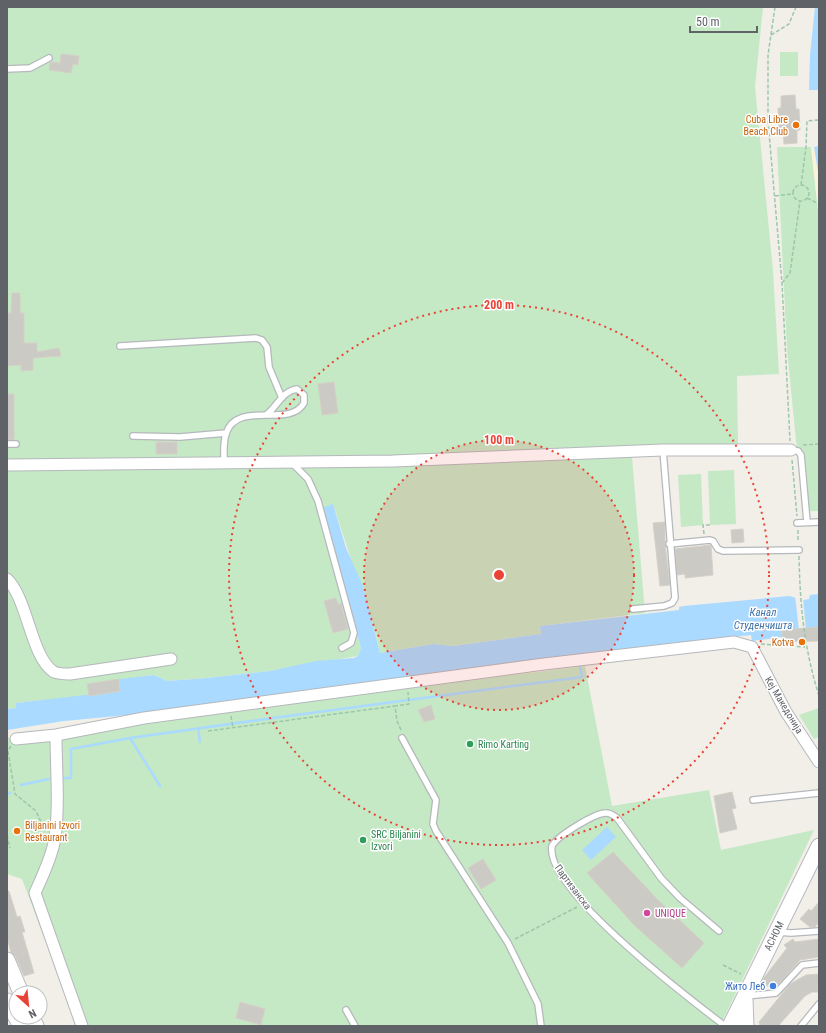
<svg xmlns="http://www.w3.org/2000/svg" width="826" height="1033" viewBox="0 0 826 1033" font-family="'Roboto Condensed',sans-serif">
<style>
.green{fill:#c5e8c5}
.sand{fill:#fbf3d9}
.water{fill:#aadaff}
.pier{fill:#f1efe8}
.lines{fill:none;stroke-linecap:round;stroke-linejoin:round}
.stream{stroke:#aadaff;stroke-width:2.5}
.building{fill:#cccac5;stroke:#d6d1c6}
.lane-casing{stroke:#b5b8bc;stroke-width:8}
.street-casing{stroke:#b5b8bc;stroke-width:13}
.secondary-casing{stroke:#b6babf;stroke-width:17}
.path{stroke:#9cc7a9;stroke-width:1.5;stroke-dasharray:4 2;stroke-linecap:butt}
.lane{stroke:#fff;stroke-width:5.5}
.street{stroke:#fff;stroke-width:11}
.secondary{stroke:#fff;stroke-width:15}
.ring{fill:none;stroke:#ea4335;stroke-width:2;stroke-dasharray:2 4}
.food-dot{fill:#e8710a;stroke:#fff;stroke-width:1.5}
.leisure-dot{fill:#2e9e5b;stroke:#fff;stroke-width:1.5}
.hotel-dot{fill:#d1479c;stroke:#fff;stroke-width:1.5}
.shop-dot{fill:#3f7fe0;stroke:#fff;stroke-width:1.5}
.labels{text-anchor:middle;dominant-baseline:central;stroke-width:3;stroke-linejoin:round;paint-order:stroke}
.food-label{font-size:10px;fill:#c56008;stroke:#fff;text-anchor:end}
.street-label{font-size:10px;fill:#5f6368;stroke:#fff}
.leisure-label{font-size:10px;fill:#27864d;stroke:#fff;text-anchor:start}
.hotel-label{font-size:10px;fill:#b23c85;stroke:#fff;text-anchor:start}
.shop-label{font-size:10px;fill:#366cbe;stroke:#fff;text-anchor:end}
.water-label{font-size:11px;font-style:italic;fill:#4174aa;stroke:#fff}
.centre{fill:#ea4335;stroke:#fff;stroke-width:2}
.ring-label{font-size:12px;text-anchor:middle;font-weight:bold;fill:#ea4335;stroke:#fff;stroke-width:3;stroke-linejoin:round;paint-order:stroke}
</style>
<rect width="100%" height="100%" fill="#f1efe8"/>
<path class="green" d="M7,7H763L755,87L773,271L779,374L737,376L738,445L396,457L7,462Z
M780,52H798V76H780Z
M777,147H811L819,219V511H803L787,349Z
M632,457L645,613L540,626L541,634L452,646L433,644L380,653L376,636L333,504L343,584L361,648L358,656L270,671L207,678L167,681L154,675L87,684L89,696L16,703L17,708L7,709V470L303,465Z
M734,470L736,524L710,525L708,471Z
M701,474L703,525L681,527L678,475Z
M585,666L612,806L709,790L721,850L814,830L720,1026H78L22,879L7,874V738Z
M819,708V737L814,739L799,715Z"/>
<path class="sand" d="M811,147H814L819,178V219Z"/>
<path class="water" d="M815,7H819V90H809L810,55Z
M819,146V178L814,147Z
M333,504L346,548L363,586L380,653L433,644L453,646L541,634L540,626L679,610V607L684,606L789,596L804,600L809,599L810,595L819,594V627L782,630V637L752,641L751,635L673,643L149,713L64,721L7,730V709L16,708V703L120,691L119,679L154,675L167,681L207,678L270,671L316,661L354,658L358,656L361,648L322,508Z
M607,827L616,837L591,860L582,850Z"/>
<path class="pier" d="M795,595L803,598L806,630L799,631Z"/>
<g class="lines">
<path class="stream" d="M198,728L200,742
M130,738L160,786
M64,778H71V749L130,738L273,718L582,677L580,666
M21,785L49,779
M7,794L10,793"/>
</g>
<path class="building" d="M61,54L79,56L78,65L73,64L71,73L49,70L50,62L60,63Z
M795,95L796,109H799L800,130H797V143L784,144L783,130H779L778,108H781V96Z
M12,293H20V313H24V343H37V352L59,348L61,356L33,358V370L21,371V365L7,366V313H11Z
M334,382L338,413L322,415L318,384Z
M7,394H14V440H7Z
M156,442H177V454H156Z
M665,522V544L670,585L660,586L653,523Z
M743,529L744,542L732,543L731,530Z
M711,545L713,575L685,578V574L677,575L675,549Z
M336,598L338,604L341,603L348,629L333,633L324,601Z
M819,627V641L782,642V630Z
M119,679L120,691L89,696L87,684Z
M431,705L435,719L424,722L418,710Z
M732,792L736,808L732,809L737,829L720,833L714,796Z
M613,852L658,900L704,943L682,968L634,925L587,873Z
M483,859L496,880L481,889L468,868Z
M7,891H9L17,917L20,916L25,932H22L34,973L24,976L15,956L11,952L7,938Z
M819,902V922L815,927H810L800,919L809,909L811,911Z
M793,939L795,942L819,939V957L800,960L775,988H770L764,983L763,979L787,948L784,945Z
M819,974V992H812L805,996L778,1026H760L759,1022L790,984L806,975Z
M240,1002L265,1009L261,1025L236,1018Z"/>
<g class="lines">
<g class="lane-casing">
<path id="lane" d="M7,69L30,68L49,58
M120,346L256,338L262,340L267,347L269,367L282,398
M133,436L180,437L226,433
M7,444H16
M791,450L798,451L801,455L807,522
M224,462C224,453 223,443 226,434C236,399 290,429 304,403V395L297,389C282,391 277,407 266,415
M293,464L308,479L318,501L354,633L351,643L342,648
M797,523L819,522
M669,544L710,540L713,541L718,549L723,551L799,550
M633,609L664,606L672,603L675,598L663,450
M402,738L436,800L433,824L436,831L508,943L538,1004L541,1026
M753,800L819,793
M719,931L680,898L661,878L617,818C614,816 611,813 606,813C595,813 557,836 552,846C544,889 691,1000 725,1026
M777,932L791,933L819,931
M746,996L776,993L802,965L819,963
M346,1010L355,1026
M801,1026L819,1004"/>
</g>
<g class="street-casing">
<path id="street" d="M7,465L393,461L663,450H791
M7,579C28,599 31,658 54,672C59,674 64,674 70,674L171,659
M56,735C56,768 60,811 54,843C50,861 42,877 35,893L82,1026
M16,739L56,735L144,718L544,664L734,642L752,647L786,712L819,762"/>
</g>
<g class="secondary-casing">
<path id="secondary" d="M7,960L21,993
M745,999L746,1026
M7,1001L21,1026
M32,1017L36,1026
M730,1026L819,846"/>
</g>
<path class="path" d="M775,7L768,55V121L782,283L790,441
M771,35L789,24L796,7
M793 193a8 8 0 1 1 16 0a8 8 0 1 1-16 0Z
M801,185L806,147L807,121L819,120
M775,196L792,194
M807,198L819,204
M782,283L790,273L800,201
M803,445L819,444
M792,460L797,516
M798,530V542
M704,534L703,525H710
M799,556C800,606 804,648 819,696
M761,644L805,647
M231,716L233,728
M401,730L397,721L395,706L409,704L408,692
M208,731L395,706
M11,746L8,751L15,794L36,811L45,831
M7,835L10,848
M515,939L577,907
M723,965L741,974"/>
<use href="#lane" class="lane"/>
<use href="#street" class="street"/>
<use href="#secondary" class="secondary"/>
</g>
<circle cx="499" cy="575" r="135" fill="#ea4335" fill-opacity=".12"/>
<g class="ring">
<circle cx="499" cy="575" r="135"/>
<circle cx="499" cy="575" r="270"/>
</g>
<g class="food-dot">
<circle cx="796" cy="125" r="4"/>
<circle cx="802" cy="642" r="4"/>
<circle cx="17" cy="831" r="4"/>
</g>
<g class="leisure-dot">
<circle cx="470" cy="744" r="4"/>
<circle cx="363" cy="840" r="4"/>
</g>
<circle class="hotel-dot" cx="647" cy="913" r="4"/>
<circle class="shop-dot" cx="773" cy="986" r="4"/>
<g class="labels">
<g class="food-label">
<text x="788" y="119">Cuba Libre<tspan x="788" dy="12">Beach Club</tspan></text>
<text x="794" y="642">Kotva</text>
<text x="25" y="825" text-anchor="start">Biljanini Izvori<tspan x="25" dy="12">Restaurant</tspan></text>
</g>
<g class="street-label">
<text transform="translate(784 705) rotate(59)">Кеј Македонија</text>
<text transform="translate(573 887) rotate(53)">Партизанска</text>
<text transform="translate(774 936) rotate(-64)">АСНОМ</text>
</g>
<g class="leisure-label">
<text x="478" y="744">Rimo Karting</text>
<text x="371" y="834">SRC Biljanini<tspan x="371" dy="12">Izvori</tspan></text>
</g>
<g class="hotel-label">
<text x="655" y="913">UNIQUE</text>
</g>
<g class="shop-label">
<text x="765" y="986">Жито Леб</text>
</g>
<g class="water-label">
<text x="763" y="612">Канал<tspan x="763" dy="13">Студенчишта</tspan></text>
</g>
</g>
<circle cx="499" cy="575" r="6" class="centre"/>
<g class="ring-label">
<text x="499" y="309">200 m</text>
<text x="499" y="444">100 m</text>
</g>
<rect width="826" height="1033" fill="none" stroke="#5f6368" stroke-width="16"/>
<g transform="translate(28 1005) rotate(153)"><circle r="19" fill="#ffffff" stroke="#bfc1c3"/>
<path d="M0-3L7 15L0 10L-7 15Z" fill="#ea4335"/>
<text y="-6" font-size="11" font-weight="bold" text-anchor="middle" fill="#5f6368">N</text>
</g>
<path d="M690 26v6h67v-6" fill="none" stroke="#5f6368" stroke-width="2"/>
<text x="696" y="26" font-size="12" fill="#5f6368" stroke="#ffffff" stroke-width="3" paint-order="stroke">50 m</text>
</svg>
